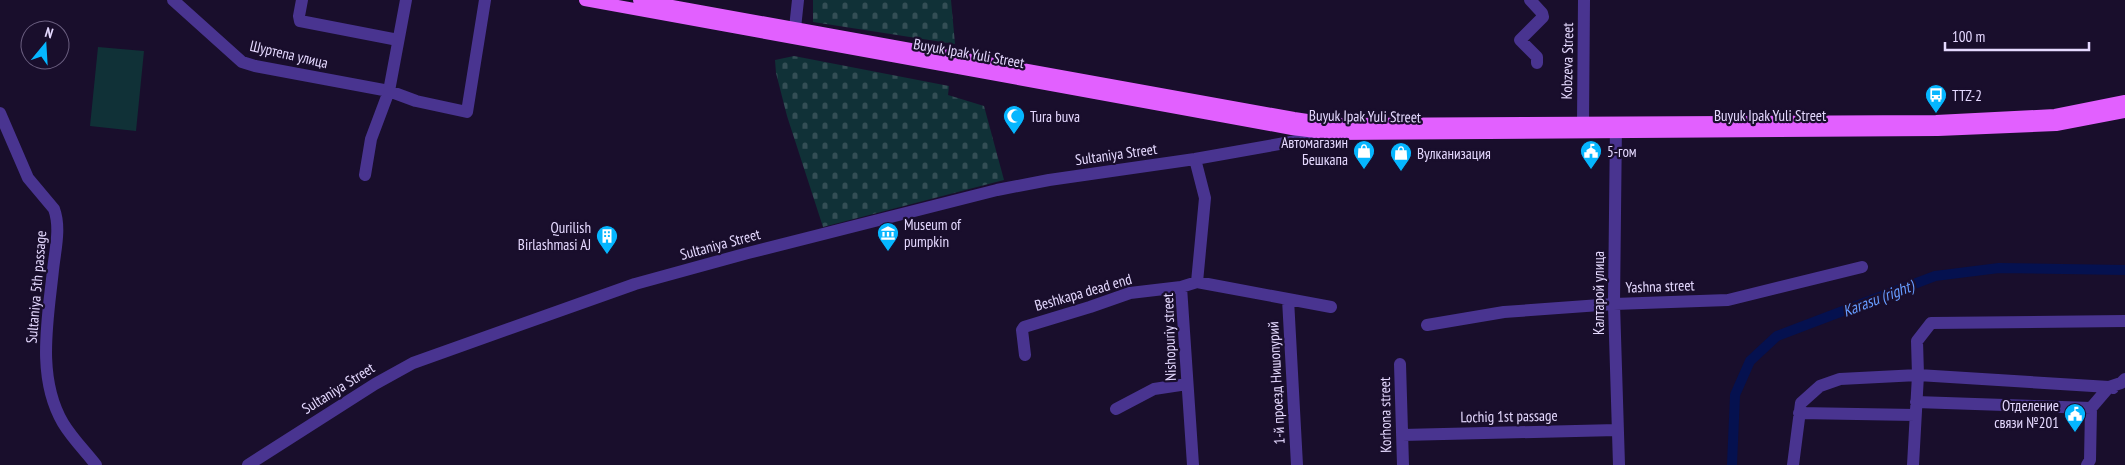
<svg xmlns="http://www.w3.org/2000/svg" width="2125" height="465" viewBox="0 0 2125 465" font-family="'PT Sans Narrow',sans-serif">
<style>
.cemetery{fill:url(#cemetery-stones)}
.park{fill:#103137}
.lines{fill:none;stroke-linecap:round;stroke-linejoin:round}
.canal{stroke:#05114f;stroke-width:10}
.minor{stroke:#493490;stroke-width:12}
.major{stroke:#e260ff;stroke-width:12}
.labels{text-anchor:middle;dominant-baseline:central;stroke-width:4.5;stroke-linejoin:round;paint-order:stroke}
.street-label{font-size:15px;fill:#e5d9ff;stroke:#190e2c}
.poi-label{font-size:15px;fill:#e5d9ff;stroke:#190e2c;text-anchor:start}
.water-label{font-size:16px;font-style:italic;fill:#679cff;stroke:#190e2c}
</style>
<defs>
<pattern id="cemetery-stones" width="16" height="16" patternUnits="userSpaceOnUse" patternTransform="scale(1.25)"><rect width="16" height="16" fill="#103137"/><path d="M2 7V4a2 2 0 0 1 4 0v3zM10 15v-3a2 2 0 0 1 4 0v3z" fill="#334e55"/></pattern>
</defs>
<rect width="100%" height="100%" fill="#190e2c"/>
<path class="cemetery" d="M813,0H951L955,44L813,22Z
M794,56L949,86L948,95L984,106L1004,180L823,227L787,116L776,73L775,60Z"/>
<path class="park" d="M98,47L144,51L136,131L90,126Z"/>
<g class="lines">
<path class="canal" d="M1732,465L1735,395L1750,361L1777,336L1935,276L1999,268L2125,270"/>
<path class="minor" d="M173,0L242,62L255,66L389,91L416,101L467,112L485,0
M302,0L299,16L300,21L398,40
M1530,0L1542,13L1543,17L1520,40L1537,57V63
M795,28L798,0
M0,113L28,178L54,209C61,228 55,250 53,270C48,319 36,377 63,423C72,438 85,451 96,465
M1583,122L1584,0
M1616,123L1614,304L1619,465
M365,175L371,139L389,91L406,0
M1197,282L1331,307
M1288,299L1297,465
M1427,325L1504,312L1614,304L1728,300L1862,267
M1025,355L1022,330L1024,327L1090,307L1130,293L1181,287
M1400,364L1403,465
M1916,402L2091,408L2109,387L2113,388
M1116,409L1154,389L1187,384
M1799,413L1915,415
M1402,435L1617,430
M248,465L375,384L413,363L635,284L748,253L997,190L1049,180L1195,159L1330,135
M1193,465L1181,287L1197,282L1205,198L1195,159
M1793,465L1801,403L1820,386L1840,379L1918,375L2109,387L2121,383L2125,379
M1913,465L1918,375L1917,341L1931,323L2125,321
M2087,465L2090,460L2091,408"/>
<path class="major" d="M585,0L1292,129L1332,134L1938,130L2056,125L2125,112
M639,0L1294,118L1334,124L1936,121L2055,115L2125,101"/>
</g>
<defs>
<g id="bus-pin" transform="scale(1.125)"><path d="M0 17L-7.5 6A9.5 9.5 0 1 1 7.5 6Z" fill="#05b6ff" stroke="#190e2c"/><path d="M-5-6H5V4H4V6H2V4H-2V6H-4V4H-5ZM-3.5-4V0h7V-4ZM-3.5 1.2v1.5H-2V1.2ZM2 1.2v1.5H3.5V1.2Z" fill="#fff"/></g>
<g id="mosque-pin" transform="scale(1.125)"><path d="M0 17L-7.5 6A9.5 9.5 0 1 1 7.5 6Z" fill="#05b6ff" stroke="#190e2c"/><path d="M3.5-4.9A6 6 0 1 0 3.5 4.9A5 5 0 1 1 3.5-4.9Z" fill="#fff"/></g>
<g id="shop-pin" transform="scale(1.125)"><path d="M0 17L-7.5 6A9.5 9.5 0 1 1 7.5 6Z" fill="#05b6ff" stroke="#190e2c"/><path d="M-5-2.5h2.3a2.7 3.5 0 0 1 5.4 0H5L5.5 6h-11ZM-1.5-2.5h3a1.5 2.3 0 0 0-3 0Z" fill="#fff"/></g>
<g id="civic-pin" transform="scale(1.125)"><path d="M0 17L-7.5 6A9.5 9.5 0 1 1 7.5 6Z" fill="#05b6ff" stroke="#190e2c"/><path d="M-.6-6.5H3V-4.5H.6V-3L4-1V1h2V6H-6V1h2V-1L-.6-3ZM-1.2 2.5V6h2.4V2.5Z" fill="#fff"/></g>
<g id="museum-pin" transform="scale(1.125)"><path d="M0 17L-7.5 6A9.5 9.5 0 1 1 7.5 6Z" fill="#05b6ff" stroke="#190e2c"/><path d="M0-6L6-3V-2H-6V-3ZM-5-1h2V3h-2ZM-1-1h2V3h-2ZM3-1h2V3H3ZM-6 4H6V6H-6Z" fill="#fff"/></g>
<g id="building-pin" transform="scale(1.125)"><path d="M0 17L-7.5 6A9.5 9.5 0 1 1 7.5 6Z" fill="#05b6ff" stroke="#190e2c"/><path d="M-4-6H4V6H1V3H-1V6H-4ZM-2.5-4.3h1.7v1.8h-1.7ZM.8-4.3h1.7v1.8H.8ZM-2.5-1h1.7V.8h-1.7ZM.8-1h1.7V.8H.8Z" fill="#fff"/></g>
</defs>
<g fill-rule="evenodd">
<use href="#bus-pin" x="1936" y="95"/>
<use href="#mosque-pin" x="1014" y="116"/>
<use href="#shop-pin" x="1364" y="151"/>
<use href="#civic-pin" x="1591" y="151"/>
<use href="#shop-pin" x="1401" y="153"/>
<use href="#museum-pin" x="888" y="233"/>
<use href="#building-pin" x="607" y="236"/>
<use href="#civic-pin" x="2075" y="414"/>
</g>
<g class="labels">
<g class="street-label">
<text transform="translate(969 53) rotate(10)">Buyuk Ipak Yuli Street</text>
<text transform="translate(289 54) rotate(13)">Шуртепа улица</text>
<text transform="translate(1567 61) rotate(-89)">Kobzeva Street</text>
<text x="1770" y="115">Buyuk Ipak Yuli Street</text>
<text transform="translate(1365 116) rotate(1)">Buyuk Ipak Yuli Street</text>
<text transform="translate(1116 154) rotate(-8)">Sultаniya Street</text>
<text transform="translate(720 244) rotate(-15)">Sultаniya Street</text>
<text transform="translate(1660 286) rotate(-2)">Yashna street</text>
<text transform="translate(36 287) rotate(-85)">Sultaniya 5th passage</text>
<text transform="translate(1083 292) rotate(-16)">Beshkapa dead end</text>
<text transform="translate(1598 293) rotate(-90)">Калтарой улица</text>
<text transform="translate(1169 337) rotate(-92)">Nishopuriy street</text>
<text transform="translate(1276 383) rotate(-93)">1-й проезд Нишопурий</text>
<text transform="translate(338 388) rotate(-32)">Sultаniya Street</text>
<text transform="translate(1385 415) rotate(-91)">Korhona street</text>
<text transform="translate(1509 416) rotate(-1)">Lochig 1st passage</text>
</g>
<g class="poi-label">
<text x="1952" y="95">TTZ-2</text>
<text x="1030" y="116">Tura buva</text>
<text x="1348" y="142" text-anchor="end">Автомагазин<tspan x="1348" dy="17">Бешкапа</tspan></text>
<text x="1607" y="151">5-гом</text>
<text x="1417" y="153">Вулканизация</text>
<text x="904" y="224">Museum of<tspan x="904" dy="17">pumpkin</tspan></text>
<text x="591" y="227" text-anchor="end">Qurilish<tspan x="591" dy="17">Birlashmasi AJ</tspan></text>
<text x="2059" y="405" text-anchor="end">Отделение<tspan x="2059" dy="17">связи №201</tspan></text>
</g>
<g class="water-label">
<text transform="translate(1878 298) rotate(-21)">Karasu (right)</text>
</g>
</g>
<g transform="translate(45 45) rotate(18)"><circle r="24" fill="#190e2c" stroke="#6b5f80"/>
<path d="M0-4L9 19L0 12L-9 19Z" fill="#05b6ff"/>
<text y="-8" font-size="14" font-weight="bold" text-anchor="middle" fill="#e5d9ff">N</text>
</g>
<path d="M1945 42v8h144v-8" fill="none" stroke="#e5d9ff" stroke-width="2.5"/>
<text x="1952" y="42" font-size="15" fill="#e5d9ff" stroke="#190e2c" stroke-width="4" paint-order="stroke">100 m</text>
</svg>
